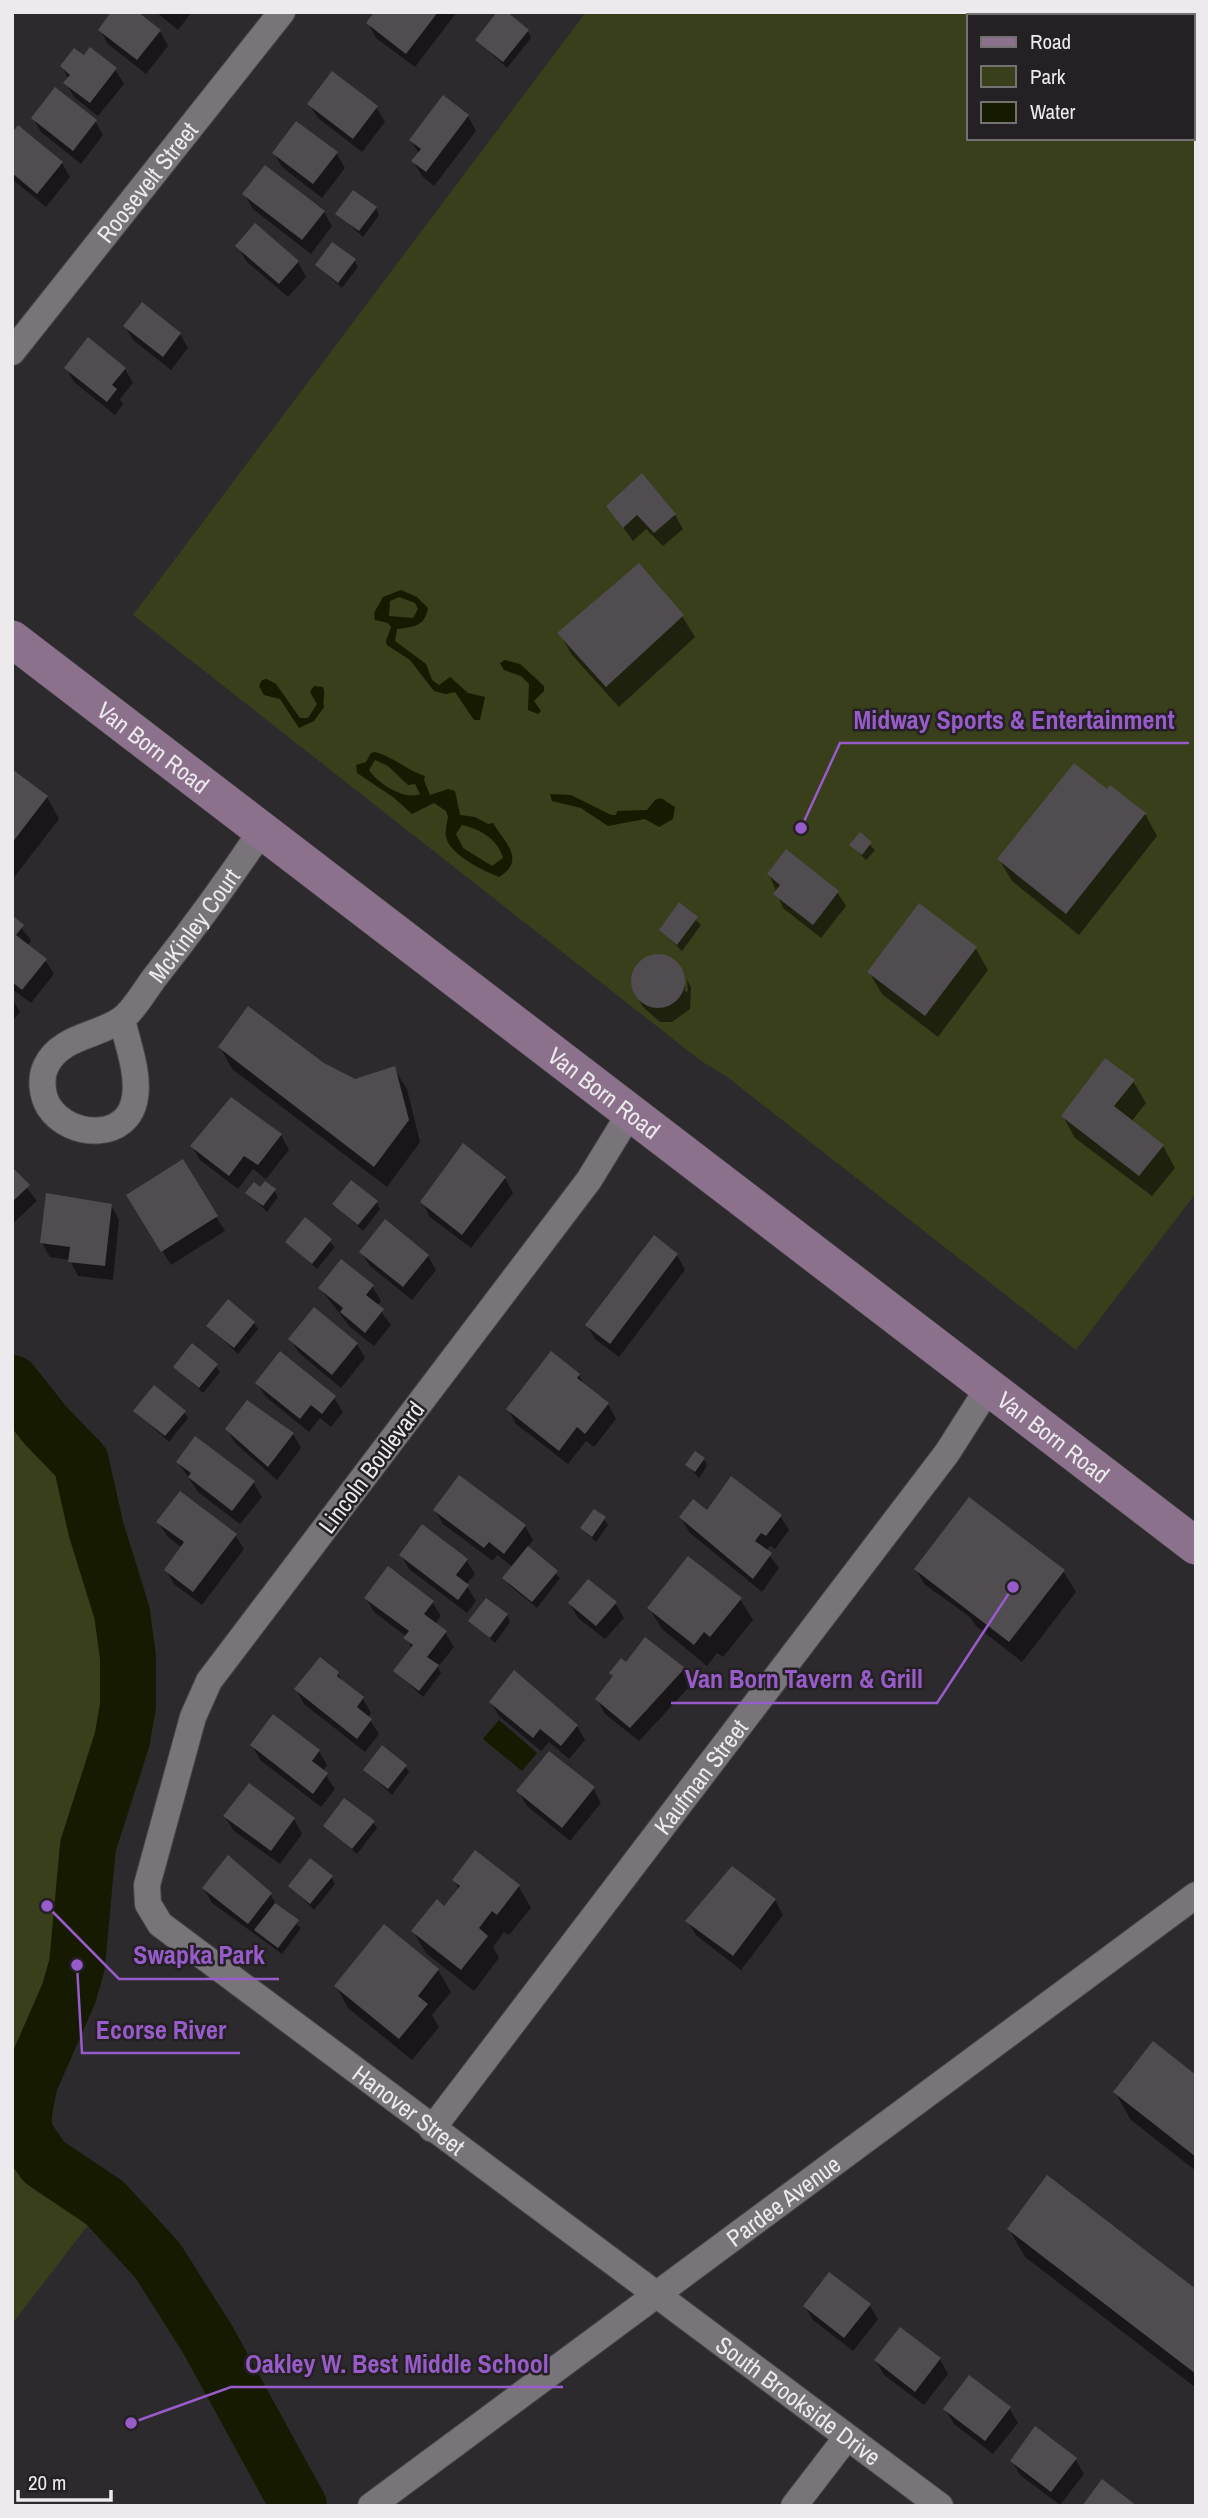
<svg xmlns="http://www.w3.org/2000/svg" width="1208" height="2518" viewBox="0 0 1208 2518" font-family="'Archivo Narrow',sans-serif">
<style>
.green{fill:#393e1b;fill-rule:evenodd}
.water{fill:#161a00;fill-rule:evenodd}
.shadow{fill:#0007}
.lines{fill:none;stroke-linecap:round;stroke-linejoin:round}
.river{stroke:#161a00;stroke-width:56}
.building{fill:#504c50}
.minor-casing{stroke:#494649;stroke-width:28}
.secondary-casing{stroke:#494649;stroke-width:38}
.minor{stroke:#797479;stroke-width:26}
.secondary{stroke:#8c718c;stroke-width:37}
.labels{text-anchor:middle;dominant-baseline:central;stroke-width:5;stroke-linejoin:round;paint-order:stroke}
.street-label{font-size:24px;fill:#eceaec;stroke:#242023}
.leader{fill:none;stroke:#975cca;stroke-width:2.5}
.callout-dot{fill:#975cca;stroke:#242023;stroke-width:2.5}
.callout-label{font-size:26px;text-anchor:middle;font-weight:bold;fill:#975cca;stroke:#242023;stroke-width:5;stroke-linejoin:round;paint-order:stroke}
</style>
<rect width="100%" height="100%" fill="#2d2a2d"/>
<path class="green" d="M586,12H1196V1193L1076,1350L726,1076L701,1061L133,615ZM968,16H1192V138H968Z
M12,1383L46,1426L81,1462L96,1529L122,1613L128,1657V1706L122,1740L88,1846L77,1965L69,1993L30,2082L24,2113V2133L44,2162L105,2203L12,2324Z"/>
<path class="water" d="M401,590L417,597L428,608C425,627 412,627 397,629L395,641L426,664L432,680L439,685L450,677L468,693L485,697L480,720H474L455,692L446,694L434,691L410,660L387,645L386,641L391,627L388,623L375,620L374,613L383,597ZM399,597L415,603L418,609L413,618L389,616L390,601Z
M505,660L520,664L544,686V691L534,701L541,711L538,714L528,710L529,684L521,676L504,670L500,663Z
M267,679L276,684L300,718H308L317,704L310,692L314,686L323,687C326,693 322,701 324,707L314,721L299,728L280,699L264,695L259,686L262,680Z
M375,752C394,757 408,771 425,776L424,780L430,795L448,789L455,791L460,815L475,817L488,824L493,823C504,842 527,860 499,877C484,871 453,856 447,840C444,833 447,824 448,817L446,811L434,803L412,814L393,797L357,773L356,765L366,762L371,753ZM375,760L388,766L408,785L415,784L420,794C405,801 377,783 369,770ZM462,825C480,829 498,839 503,858L492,866L463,848L456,834Z
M550,794L571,795L611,815H616L617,811L647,810L655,800L661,798L675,807L673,819L659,827L645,819L608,826L581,808L552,801Z
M499,1720L537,1753L522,1771L483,1739Z"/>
<path class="shadow" d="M156,12H192L178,30Z
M376,12H457L415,67L376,38L368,23Z
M100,30L160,31L168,46L146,74L108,44Z
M528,31L531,38L507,68L477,40Z
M84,58L115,69L124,84L98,116L74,97L66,83L68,78L62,66Z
M309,104L376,107L385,122L362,152L318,118Z
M468,116L476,131L434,186L422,176L413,161L419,154L411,140Z
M33,118L95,121L103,135L81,164L41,132Z
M297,123L337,154L345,168L322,198L282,167L274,153Z
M12,136L62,163L70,177L46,207L12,179Z
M245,195L324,212L332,226L311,254L253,209Z
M376,208L379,215L363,237L338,214Z
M256,225L298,262L306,277L288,297L246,261L238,246Z
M354,260L358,267L342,288L317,266Z
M125,326L180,334L188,348L171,370L133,340Z
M66,368L125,369L133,383L120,399L123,404L115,415L74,382Z
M608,507L675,515L683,529L663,546L646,529L633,541Z
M682,616L695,637L619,707L572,655L560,634Z
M12,771L47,797L59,819L12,880Z
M1107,792L1145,814L1157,836L1079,935L1012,881L999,859Z
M860,835L875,850L866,860L851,845Z
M769,874L837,892L846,906L821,938L783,908Z
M680,905L701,925L682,951L661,930Z
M12,917L31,940L27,946L45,960L54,974L31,1003L12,989Z
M976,949L988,970L938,1037L882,994L869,972Z
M652,955H662L674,962L683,974L685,992L688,991L687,980L691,987L690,1009L672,1022H660L643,1007L634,991L632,981L635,970Z
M12,998L20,1012L12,1022Z
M220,1047L355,1081L394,1068L407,1089L420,1142L387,1187L232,1069Z
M1133,1081L1146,1103L1131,1122L1163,1146L1175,1168L1152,1196L1075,1138L1063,1116Z
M281,1135L289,1150L266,1179L253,1169L238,1189L200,1160L192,1146Z
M182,1162L225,1231L171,1265L136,1209Z
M12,1169L37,1201L12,1224Z
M505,1178L513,1193L471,1248L430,1217L422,1202Z
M261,1189L274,1190L278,1197L267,1212L248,1193Z
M376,1202L380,1209L363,1231L334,1204Z
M111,1205L119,1220L113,1280L78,1276L70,1260L50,1257L42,1243Z
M306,1220L335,1247L317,1269L287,1242Z
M361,1252L428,1256L436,1270L412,1300L370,1266Z
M677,1255L685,1270L619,1357L595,1339L587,1325Z
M372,1286L381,1301L377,1306L391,1325L374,1346L350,1327L320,1288Z
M254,1323L258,1329L238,1354L209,1326Z
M290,1339L357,1344L365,1358L341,1388L299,1353Z
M216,1366L220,1372L203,1393L175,1367Z
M579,1375L586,1388L608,1404L616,1419L594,1447L586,1441L568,1464L516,1424L508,1409Z
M257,1383L334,1398L343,1412L331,1427L320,1418L309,1432L266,1397Z
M135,1411L184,1412L188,1418L169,1442Z
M268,1415L293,1434L301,1448L277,1480L235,1443L227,1429Z
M704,1459L707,1466L699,1478L687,1465Z
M178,1462L253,1482L262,1497L240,1524L198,1492Z
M435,1510L525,1526L533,1540L527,1548L560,1578L537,1608L508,1584L504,1578L513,1567L497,1555L493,1561L443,1524Z
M708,1513L780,1516L789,1530L775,1549L770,1546L766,1551L779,1568L762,1592L689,1532L681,1518Z
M604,1518L608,1525L596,1542L582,1529Z
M158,1522L235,1535L244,1549L202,1605L174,1584L166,1570L182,1548L167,1536Z
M401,1555L466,1560L475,1574L466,1585L476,1601L467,1613L409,1569Z
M916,1569L1063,1571L1076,1592L1022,1662L976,1626L970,1617L924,1584Z
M366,1598L432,1602L441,1616L435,1624L445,1632L454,1647L438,1667L441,1673L423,1697L395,1671L412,1649L407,1637L374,1612Z
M740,1599L753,1620L723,1657L717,1653L707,1666L662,1629L649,1608Z
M615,1603L624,1618L605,1639L578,1618L570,1604Z
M507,1615L510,1622L495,1643L471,1621Z
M684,1669L692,1684L639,1741L605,1714L597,1699L614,1678L611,1674Z
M338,1674L344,1683L363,1699L371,1713L368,1717L379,1734L365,1752L304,1704L296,1689Z
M491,1702L577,1726L585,1740L569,1759L549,1742L541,1751L499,1716Z
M252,1745L319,1751L327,1765L323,1771L335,1789L321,1807L260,1760Z
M405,1766L409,1772L392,1795L365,1770Z
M593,1788L601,1803L570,1841L527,1806L518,1791Z
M225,1817L294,1819L302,1834L280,1864L234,1831Z
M373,1822L377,1828L357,1854L325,1826Z
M331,1877L335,1884L314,1910L290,1886Z
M454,1880L519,1887L531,1908L509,1935L504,1932L493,1947L499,1958L474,1991L426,1953L413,1931L445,1908L459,1889Z
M204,1889L270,1894L278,1908L301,1928L282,1954L212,1903Z
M775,1900L783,1915L741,1970L696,1935L687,1921Z
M384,1926L438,1970L451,1992L432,2015L439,2027L412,2060L348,2008L336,1986Z
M1196,2077V2171L1131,2120L1115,2092Z
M1009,2229L1196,2291V2388L1025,2257Z
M869,2305L878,2319L853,2351L813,2320L805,2306Z
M900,2329L940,2359L948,2374L924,2405L884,2375L876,2361Z
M1009,2408L1018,2423L993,2454L954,2424L945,2409Z
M1036,2429L1076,2460L1084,2474L1060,2505L1020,2475L1012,2461Z"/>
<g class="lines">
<path class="river" d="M12,1383L46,1426L81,1462L96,1529L122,1613L128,1657V1706L122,1740L88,1846L77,1965L69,1993L30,2082L24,2113V2133L44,2162L105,2203L158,2261L208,2340L299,2506"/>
</g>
<path class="building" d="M111,12H138L161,30L137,60L98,30Z
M374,12H438L406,54L366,23Z
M497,12H507L529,30L503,62L475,40Z
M90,47L117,68L90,103L63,83L70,75L60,66L74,48L84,55Z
M332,71L378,106L353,139L307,104Z
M55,87L97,120L73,151L31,118Z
M443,95L469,115L426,172L411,161L421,149L409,140Z
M296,121L338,152L313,184L272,153Z
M18,125L63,162L37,194L12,173V133Z
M265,165L325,211L302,240L242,194Z
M353,190L377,207L359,231L335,214Z
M255,223L299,261L279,284L235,246Z
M332,242L356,259L338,283L315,265Z
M142,302L181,333L163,357L123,326Z
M88,337L126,368L112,385L117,389L107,402L64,368Z
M642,473L676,514L654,533L637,515L623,528L606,506Z
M639,563L684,615L606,687L557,633Z
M1074,763L1107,789L1110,785L1146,813L1066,914L997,859Z
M12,769L48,796L12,843Z
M860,832L872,842L862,855L849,845Z
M786,849L839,891L813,925L773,894L780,885L767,874Z
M679,902L698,917L677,945L659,930Z
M919,903L977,947L925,1016L867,972Z
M12,915L24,925L16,935L47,959L22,990L12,982Z
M631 981a27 27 0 1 1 54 0a27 27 0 1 1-54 0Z
M248,1006L324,1063L355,1079L395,1066L409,1120L374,1167L218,1047Z
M1105,1058L1135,1080L1114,1106L1164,1145L1139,1176L1061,1116Z
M231,1097L282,1134L258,1165L244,1156L229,1176L190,1146Z
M463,1143L506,1177L462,1235L420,1202Z
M183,1159L218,1216L161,1252L126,1195Z
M12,1167L30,1185L12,1202Z
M351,1180L378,1201L358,1225L332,1204Z
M265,1181L276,1189L263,1206L245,1193L254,1182L260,1187Z
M46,1193L112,1204L105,1266L68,1262L70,1247L40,1243Z
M305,1217L332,1239L312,1264L285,1242Z
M385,1219L429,1255L403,1287L359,1252Z
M654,1235L678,1254L610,1344L585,1325Z
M341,1259L374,1285L366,1295L384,1309L365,1333L340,1312L343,1308L318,1288Z
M228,1299L255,1322L234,1348L206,1326Z
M314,1307L358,1343L332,1375L288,1339Z
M192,1343L218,1364L199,1388L173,1367Z
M280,1351L336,1396L322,1414L311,1405L300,1419L255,1383Z
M551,1351L580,1374L577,1378L609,1403L585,1434L577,1427L559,1451L506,1409Z
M154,1385L186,1411L165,1436L133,1411Z
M247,1400L294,1433L268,1467L225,1429Z
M195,1436L255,1481L232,1511L188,1477L191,1473L176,1462Z
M695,1451L705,1458L695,1472L685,1465Z
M459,1475L526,1525L504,1554L489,1542L484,1548L433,1510Z
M731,1476L782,1515L766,1536L761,1533L755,1541L772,1553L753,1579L679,1517L693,1499L707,1510Z
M180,1491L237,1534L193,1592L164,1570L184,1542L156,1522Z
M969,1497L1065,1570L1009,1642L914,1569Z
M594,1509L606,1517L592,1537L580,1528Z
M422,1524L468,1559L456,1575L469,1585L458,1600L399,1555Z
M528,1546L558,1571L532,1602L502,1578Z
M688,1556L742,1598L710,1637L704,1632L694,1645L647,1608Z
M388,1566L434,1601L424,1614L447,1631L427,1657L439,1665L419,1691L393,1671L413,1645L403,1638L409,1631L364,1598Z
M588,1579L617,1602L596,1626L568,1603Z
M486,1598L508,1614L490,1638L468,1621Z
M645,1637L685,1668L630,1728L595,1699L613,1676L609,1673L621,1658L626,1662Z
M320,1657L339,1672L337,1676L364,1697L357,1707L372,1719L357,1739L294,1689Z
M514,1670L578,1725L561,1746L540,1729L533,1738L489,1702Z
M273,1714L320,1750L312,1761L328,1773L313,1794L250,1745Z
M382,1745L407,1765L388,1789L363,1770Z
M549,1751L595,1787L562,1828L516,1791Z
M249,1783L295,1818L271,1851L223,1816Z
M344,1798L375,1821L352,1849L323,1826Z
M475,1850L520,1885L497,1915L492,1911L479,1928L488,1936L461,1970L411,1931L437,1899L444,1906L460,1886L452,1880Z
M228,1855L272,1893L248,1924L202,1888Z
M310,1858L333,1876L310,1904L288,1886Z
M732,1866L776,1899L733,1956L685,1921Z
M275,1903L299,1920L278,1948L254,1930Z
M384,1924L439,1969L418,1996L428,2004L399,2039L334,1986Z
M1153,2041L1196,2075V2157L1113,2092Z
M1047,2175L1196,2289V2374L1007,2229Z
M829,2272L871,2304L844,2338L803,2306Z
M900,2327L941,2358L915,2392L874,2360Z
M969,2375L1011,2407L985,2441L943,2409Z
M1035,2426L1077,2458L1051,2492L1010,2461Z
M1102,2479L1137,2506H1082Z"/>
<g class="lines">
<g class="minor-casing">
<g id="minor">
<path id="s1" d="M12,352L282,12"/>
<path id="s2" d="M122,1019C127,1043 139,1072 135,1097C129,1141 70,1139 49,1107C42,1096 40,1078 46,1066C60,1036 99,1036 122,1019C135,1009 145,990 155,977C193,929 228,881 262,830"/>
<path id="s3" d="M630,1113L589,1180L209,1681L193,1717L147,1885L148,1904L160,1924L940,2506"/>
<path id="s4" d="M432,2129L947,1453L989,1387"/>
<path id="s5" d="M371,2506L1196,1895"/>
<path d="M794,2506L847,2437"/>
</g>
</g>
<g class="secondary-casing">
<g id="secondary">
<path id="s6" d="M12,639L1196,1546"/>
</g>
</g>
<use href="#minor" class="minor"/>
<use href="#secondary" class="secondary"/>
</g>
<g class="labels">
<g class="street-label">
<text stroke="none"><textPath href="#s1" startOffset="217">Roosevelt Street</textPath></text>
<text stroke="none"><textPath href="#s6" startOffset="178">Van Born Road</textPath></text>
<text stroke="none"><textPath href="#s2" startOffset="443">McKinley Court</textPath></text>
<text stroke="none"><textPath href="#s6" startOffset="746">Van Born Road</textPath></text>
<text stroke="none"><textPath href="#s6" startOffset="1312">Van Born Road</textPath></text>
<text transform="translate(371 1467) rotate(-53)">Lincoln Boulevard</text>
<text stroke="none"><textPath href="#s4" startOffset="443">Kaufman Street</textPath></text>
<text stroke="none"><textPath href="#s3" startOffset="1274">Hanover Street</textPath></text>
<text stroke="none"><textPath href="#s5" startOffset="513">Pardee Avenue</textPath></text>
<text stroke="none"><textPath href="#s3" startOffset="1760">South Brookside Drive</textPath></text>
</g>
</g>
<path class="leader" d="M801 828L840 743H1189M1013 1587L937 1703H671M47 1906L119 1979H279M77 1965L82 2053H240M131 2423L231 2387H563"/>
<g class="callout-dot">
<circle cx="801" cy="828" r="7"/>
<circle cx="1013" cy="1587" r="7"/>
<circle cx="47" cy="1906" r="7"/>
<circle cx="77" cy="1965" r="7"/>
<circle cx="131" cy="2423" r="7"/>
</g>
<g class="callout-label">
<text x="1014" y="729">Midway Sports &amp; Entertainment</text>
<text x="804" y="1688">Van Born Tavern &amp; Grill</text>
<text x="199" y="1964">Swapka Park</text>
<text x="161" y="2039">Ecorse River</text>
<text x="397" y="2373">Oakley W. Best Middle School</text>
</g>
<rect width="1208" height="2518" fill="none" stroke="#eceaec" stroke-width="28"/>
<rect x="967" y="14" width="228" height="126" fill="#242023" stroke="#747173" stroke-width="2"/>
<rect x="981" y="37" width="35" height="10" fill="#8c718c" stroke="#747173" stroke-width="2"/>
<text x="1030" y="49" font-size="21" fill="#eceaec">Road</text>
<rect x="981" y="66" width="35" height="21" fill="#393e1b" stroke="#747173" stroke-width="2"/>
<text x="1030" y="84" font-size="21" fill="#eceaec">Park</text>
<rect x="981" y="102" width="35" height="21" fill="#161a00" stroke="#747173" stroke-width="2"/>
<text x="1030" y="119" font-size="21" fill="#eceaec">Water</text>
<path d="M18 2490v10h93v-10" fill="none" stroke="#eceaec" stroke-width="3.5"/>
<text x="28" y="2490" font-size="21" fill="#eceaec" stroke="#242023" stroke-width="5" paint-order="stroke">20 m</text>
</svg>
